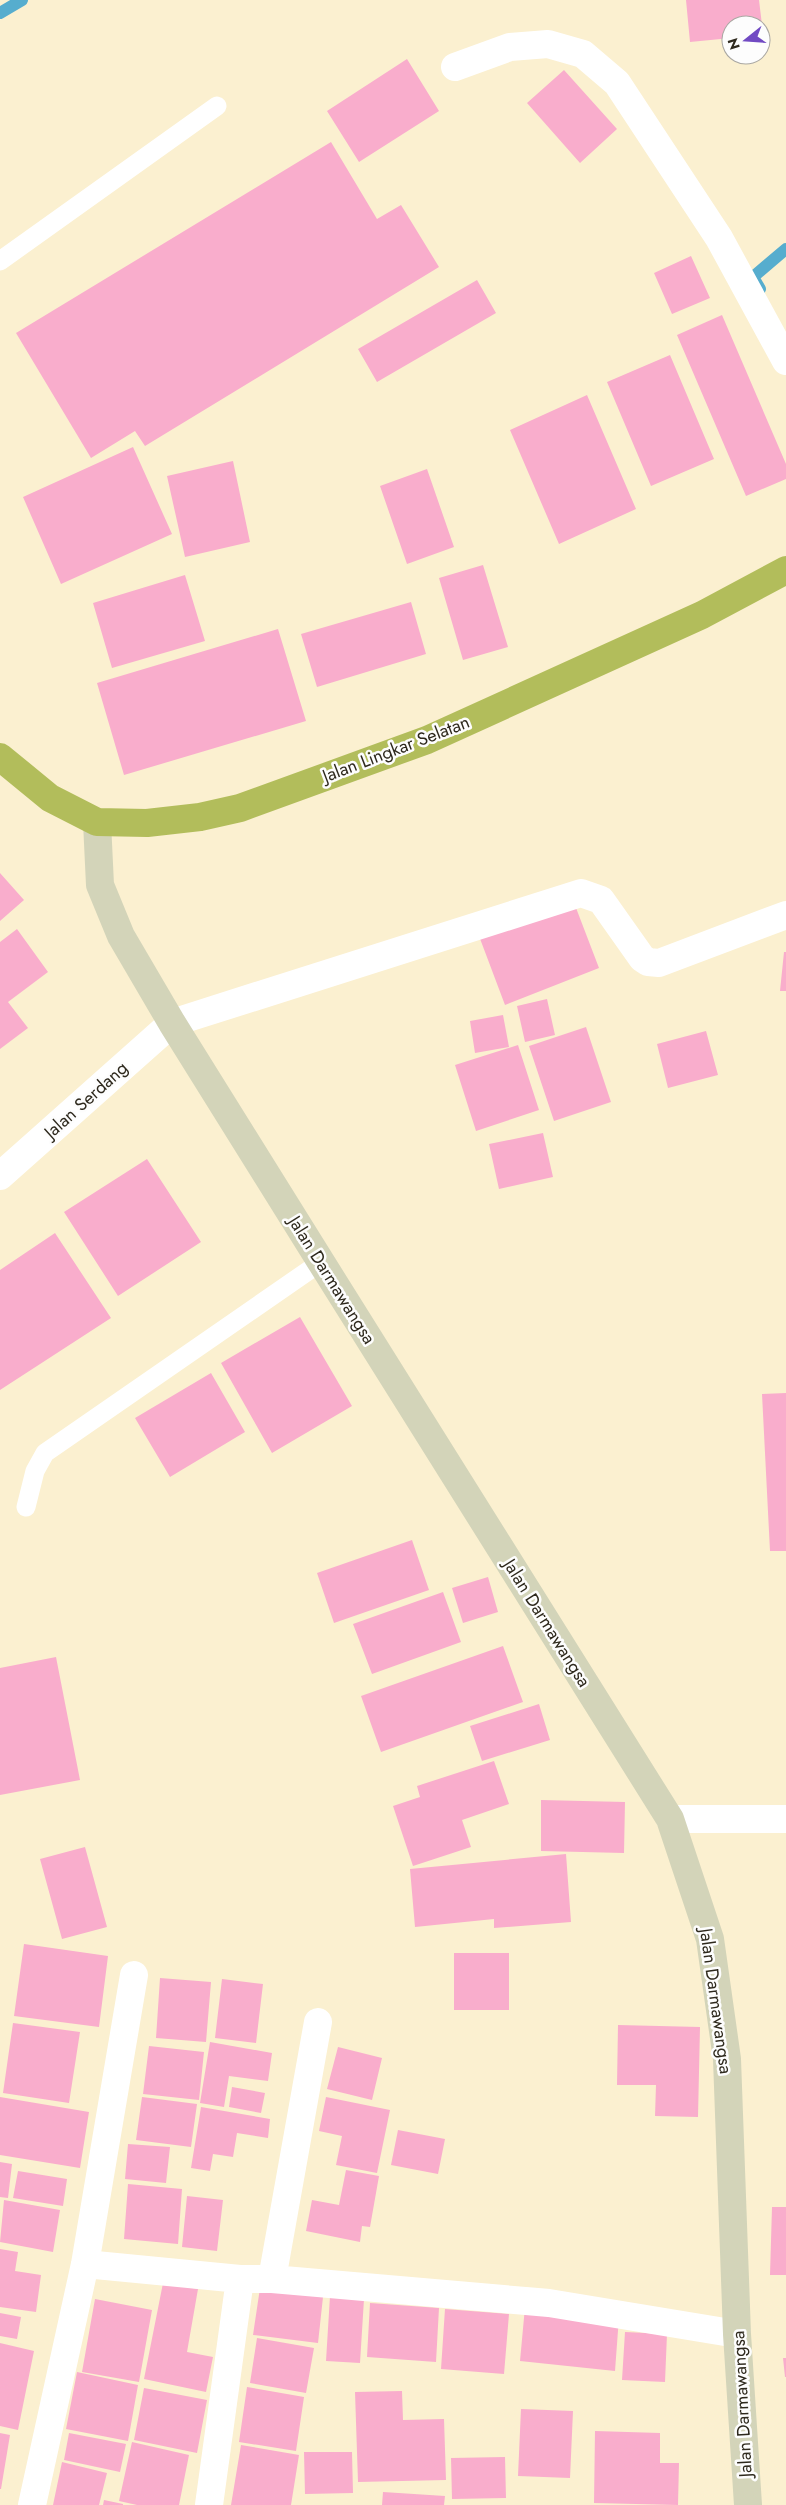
<svg xmlns="http://www.w3.org/2000/svg" width="786" height="2505" viewBox="0 0 786 2505" font-family="Jost,sans-serif">
<style>
.lines{fill:none;stroke-linecap:round;stroke-linejoin:round}
.stream{stroke:#56adce;stroke-width:12}
.building{fill:#f9adcc}
.lane{stroke:#fff;stroke-width:19}
.street{stroke:#fff;stroke-width:28}
.secondary{stroke:#d3d4b9;stroke-width:28}
.highway{stroke:#b2bd5b;stroke-width:28}
.labels{text-anchor:middle;dominant-baseline:central;stroke-width:5;stroke-linejoin:round;paint-order:stroke}
.street-label{font-size:18px;fill:#2e291d;stroke:#fdfdfd}
</style>
<rect width="100%" height="100%" fill="#fbf0d0"/>
<g class="lines">
<path class="stream" d="M0,13L22,0
M760,289L753,277L786,249"/>
</g>
<path class="building" d="M686,0H759L762,25H731V38L690,42Z
M407,59L439,111L359,162L327,111Z
M564,70L617,129L580,163L527,103Z
M331,142L377,219L401,205L439,267L145,446L135,431L91,458L16,333Z
M691,256L710,298L672,314L654,273Z
M477,280L496,313L377,382L358,349Z
M722,315L786,464V479L746,496L677,335Z
M670,355L714,459L651,486L607,382Z
M587,395L636,509L559,544L510,430Z
M133,447L172,534L61,584L23,497Z
M233,461L250,542L185,557L167,476Z
M427,469L454,547L407,564L380,486Z
M483,565L508,647L463,660L439,578Z
M185,575L205,641L112,668L93,603Z
M411,602L426,654L317,687L301,634Z
M278,629L306,721L124,775L97,683Z
M0,873L24,900L0,921Z
M573,900L599,968L505,1005L479,936Z
M17,929L48,972L8,1002L28,1028L0,1049V942Z
M784,952H786V991H780Z
M547,999L555,1035L525,1042L517,1006Z
M503,1015L509,1047L475,1053L470,1021Z
M586,1027L611,1102L554,1121L529,1046Z
M706,1031L718,1075L668,1088L657,1044Z
M518,1045L539,1110L476,1131L455,1065Z
M543,1133L553,1177L499,1189L489,1144Z
M147,1159L201,1242L118,1296L64,1212Z
M55,1233L111,1318L0,1390V1270Z
M300,1317L352,1406L272,1453L221,1363Z
M211,1373L245,1432L170,1477L135,1418Z
M786,1393V1551H770L762,1394Z
M412,1540L429,1590L334,1623L317,1573Z
M488,1577L498,1612L463,1623L452,1588Z
M443,1592L461,1642L372,1674L353,1624Z
M503,1646L523,1702L381,1752L361,1696Z
M56,1657L80,1780L0,1795V1668Z
M539,1704L550,1740L482,1761L470,1726Z
M494,1761L509,1804L462,1820L471,1847L413,1866L393,1806L420,1797L417,1786Z
M541,1800L625,1802L624,1853L541,1851Z
M85,1847L107,1927L62,1939L40,1859Z
M566,1854L571,1922L494,1928V1919L415,1927L410,1869Z
M24,1944L108,1956L99,2027L14,2016Z
M454,1953H509V2010H454Z
M160,1978L211,1982L206,2042L156,2038Z
M222,1979L263,1984L256,2043L215,2038Z
M13,2023L80,2032L69,2103L3,2093Z
M618,2025L700,2027L698,2117L655,2116L656,2085H617Z
M210,2042L272,2053L268,2081L229,2076L224,2107L200,2103Z
M149,2046L204,2052L199,2100L143,2094Z
M338,2047L382,2058L372,2100L327,2089Z
M232,2087L265,2093L261,2113L229,2107Z
M0,2097L89,2112L80,2168L0,2155Z
M142,2097L197,2104L191,2147L136,2140Z
M326,2097L390,2110L377,2173L336,2165L342,2136L319,2131Z
M201,2107L270,2119L268,2138L237,2133L233,2157L213,2154L210,2171L191,2168Z
M398,2130L445,2139L438,2174L391,2165Z
M128,2144L170,2147L166,2183L125,2179Z
M0,2162L12,2164L8,2198L0,2197Z
M346,2170L379,2176L370,2227L362,2226L360,2242L306,2231L312,2200L339,2205Z
M18,2171L67,2179L63,2206L13,2198Z
M128,2184L182,2189L178,2244L124,2239Z
M187,2196L223,2200L217,2251L182,2247Z
M4,2200L60,2210L53,2252L0,2242Z
M772,2207H786V2275H770Z
M0,2249L18,2252L15,2271L41,2275L36,2312L0,2307Z
M163,2283L198,2289L187,2352L213,2357L206,2392L144,2379Z
M260,2288L323,2297L318,2343L253,2335Z
M330,2296L364,2299L360,2363L326,2361Z
M95,2299L152,2310L139,2382L82,2372Z
M370,2303L439,2308L436,2362L367,2357Z
M525,2307L619,2317L615,2371L520,2361Z
M445,2309L509,2314L504,2374L441,2369Z
M0,2313L21,2317L17,2339L0,2336Z
M625,2332L667,2334L665,2382L622,2380Z
M257,2338L314,2348L306,2393L250,2383Z
M0,2343L34,2351L18,2430L0,2426Z
M783,2358H786V2377H785Z
M77,2372L138,2385L128,2441L66,2429Z
M247,2387L304,2397L296,2451L239,2442Z
M144,2388L207,2400L197,2453L134,2440Z
M402,2391L403,2420L444,2419L446,2480L358,2482L355,2392Z
M521,2409L573,2411L570,2478L518,2476Z
M595,2431L660,2433V2463H679L678,2505L594,2503Z
M0,2433L10,2435L1,2489H0Z
M69,2433L126,2444L120,2472L64,2460Z
M132,2442L189,2455L179,2505H137L119,2501Z
M241,2445L299,2455L291,2505H231Z
M304,2452H352L353,2493L305,2494Z
M505,2457L506,2498L452,2499L451,2458Z
M62,2462L107,2473L99,2505H53Z
M383,2492L445,2496L444,2505H382Z
M104,2500L123,2504V2505H103Z"/>
<g class="lines">
<path class="lane" d="M0,261L217,106
M26,1507L35,1471L45,1453L321,1262"/>
<path class="street" d="M455,67L510,47L548,44L583,54L617,83L719,238L786,361
M0,1176L172,1023L581,893L601,900L642,958L648,962L659,963L786,915
M670,1819H786
M85,2264L240,2279H272L549,2303L737,2334
M272,2279L318,2022
M32,2505L85,2264L134,1975
M209,2505L240,2279"/>
<path class="secondary" d="M97,822L100,885L121,936L172,1023L321,1262L670,1819L710,1939L727,2059L737,2334L748,2505"/>
<path class="highway" d="M0,757L50,798L97,822L147,823L200,817L240,808L427,740L702,615L786,570"/>
</g>
<g class="labels">
<g class="street-label">
<text transform="translate(396 749) rotate(-21)">Jalan Lingkar Selatan</text>
<text transform="translate(86 1100) rotate(-42)">Jalan Serdang</text>
<text transform="translate(332 1280) rotate(58)">Jalan Darmawangsa</text>
<text transform="translate(547 1623) rotate(58)">Jalan Darmawangsa</text>
<text transform="translate(716 2001) rotate(82)">Jalan Darmawangsa</text>
<text transform="translate(742 2404) rotate(-93)">Jalan Darmawangsa</text>
</g>
</g>
<g transform="translate(746 40) rotate(253)"><circle r="24" fill="#fdfdfd" stroke="#aaa8a3"/>
<path d="M0-4L9 19L0 12L-9 19Z" fill="#714ac3"/>
<text y="-8" font-size="14" font-weight="bold" text-anchor="middle" fill="#2e291d">N</text>
</g>
</svg>
